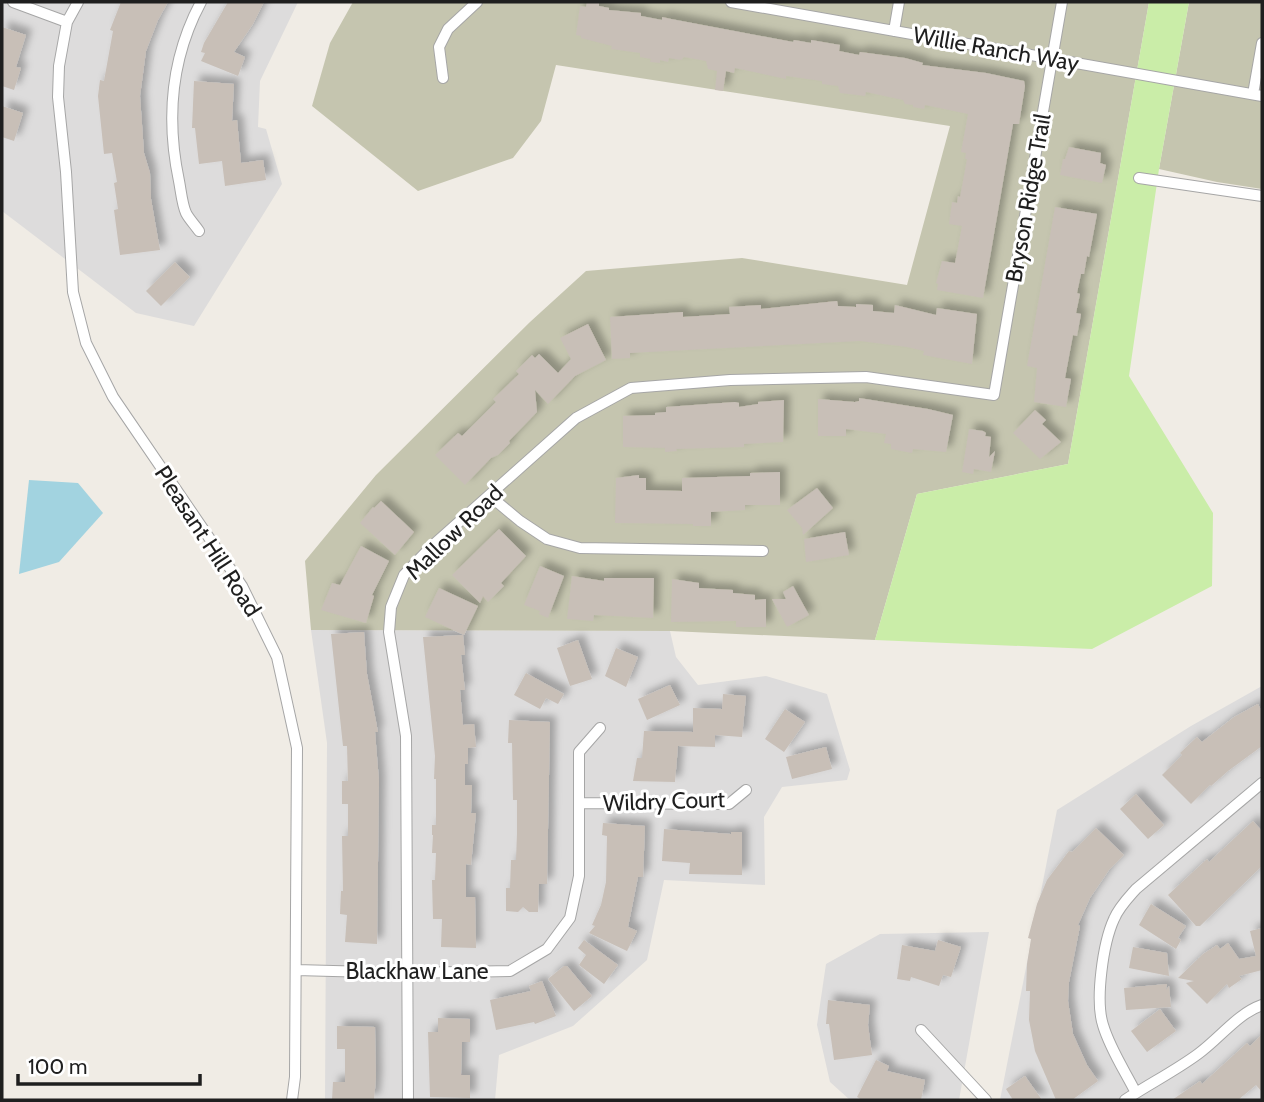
<svg xmlns="http://www.w3.org/2000/svg" width="1264" height="1102" viewBox="0 0 1264 1102" font-family="Cabin,sans-serif">
<style>
.residential{fill:#dddcdc}
.construction{fill:#c5c5af}
.grass{fill:#caeda8}
.water{fill:#a2d3e0}
.building{fill:#c8bfb7;filter:url(#shadow)}
.lines{fill:none;stroke-linecap:round;stroke-linejoin:round}
.street-casing{stroke:#a6a6a6;stroke-width:12}
.street{stroke:#fff;stroke-width:10}
.labels{text-anchor:middle;dominant-baseline:central;stroke-width:6;stroke-linejoin:round;paint-order:stroke}
.street-label{font-size:23px;fill:#1f1f1f;stroke:#fff}
</style>
<defs>
<filter id="shadow"><feDropShadow dx="6" dy="-6" stdDeviation="3.5" flood-color="#0004"/></filter>
</defs>
<rect width="100%" height="100%" fill="#f0ece5"/>
<path class="residential" d="M2,2H298L260,81L258,127L266,129L282,184L194,326L136,313L2,211Z
M311,630L670,631L676,657L698,685L766,676L827,694L850,770L847,780L782,787L764,817L765,885L664,880L647,960L573,1026L499,1055L495,1100H325L327,743Z
M1262,686V1100H1000L1057,810L1191,726Z
M989,932L959,1100H850L830,1082L817,1025L826,964L880,934Z"/>
<path class="construction" d="M353,2H1149L1068,464L917,494L875,640L670,631L311,630L305,561L376,475L530,322L586,271L742,258L907,285L950,126L556,65L541,121L513,158L418,191L312,106L330,43Z
M1189,2H1262V189L1217,182L1159,169Z"/>
<path class="grass" d="M1149,2H1189L1159,169L1129,376L1213,513L1212,586L1092,649L875,640L917,494L1068,464Z"/>
<path class="water" d="M29,480L78,483L103,513L59,562L19,574Z"/>
<path class="building" d="M121,2H168L158,20L146,51L140,96L144,153L150,173L151,199L160,250L120,255L114,210L118,209L114,183L117,182L112,153L104,154L98,96L100,80L104,81L113,31L110,30Z
M228,2H264L253,24L234,52L245,57L238,76L201,61L205,53L201,52L204,43Z
M587,2L599,3V6L609,8V10L641,13V16L662,20V17L671,19L793,42L794,40L811,43V40L840,45L839,51L859,55L860,52L905,58L923,63L922,65L986,73L1024,81L1025,86L1019,124H1013L983,298L937,290L938,284L936,283L942,261L955,263L962,226L949,224L952,202L957,203L958,196L960,197L967,159H965L966,153L961,152L968,114L925,105L924,109L913,107V105L905,104L903,100L866,92L865,96L840,93L838,86L822,84V81L786,76V79L735,68L734,73L726,71L723,91L715,90L717,71L708,69L706,61L684,57L681,60L669,58L668,62L660,60V63L650,62L651,59L640,57V53L611,49L612,46L581,38V36L576,35L580,6L586,7Z
M2,27L26,35L16,67L21,68L14,90L2,86Z
M194,81L234,84L232,121L237,120L241,163L263,160L266,180L225,186L222,161L199,164L195,128H192Z
M2,106L23,113L14,141L2,137Z
M1069,147L1101,153L1100,163L1106,165L1102,183L1060,175L1063,159H1065Z
M1055,207L1097,214L1089,257L1087,256L1084,274H1081L1077,293L1080,294L1076,313L1081,314L1077,336L1073,335L1065,378L1071,379L1066,407L1034,402L1037,368L1027,366Z
M175,262L190,277L161,306L146,291Z
M837,301L838,306L856,307V304L873,305V311L894,313L895,305L936,315L937,308L977,314L972,364L923,355L924,351L907,347L860,341L630,353V358L612,359L610,317L683,312V317L730,314L729,307L761,305V309Z
M588,324L606,360L575,376L548,404L535,390L537,412L509,441L510,443L498,455L491,458L465,485L435,455L458,433L462,436L496,402L493,399L519,374L516,371L532,355L535,358L539,354L558,373L571,359L560,338Z
M859,398L928,409L953,415L946,452L913,449L912,453L891,449V444L884,443L886,434L846,429V436H818V399L855,402L859,401Z
M784,400L783,442L744,444V447L676,449L677,451L665,452V448L623,447V416L655,415V413L666,412V407L735,402L739,403V407L758,404V402Z
M1035,410L1046,420L1042,424L1061,442L1040,459L1013,433Z
M969,429L983,431L986,433L985,436L991,437L989,457L995,451L991,472L974,469L973,474L962,472Z
M780,472V505H745V510L711,512V526H693V524L615,523L616,478L639,475V478H646V490L682,491V478L750,476V473Z
M817,488L833,508L803,535L802,528L787,510Z
M381,501L414,532L395,555L360,523L373,507L374,508Z
M499,529L526,556L501,583L504,586L488,602L483,596L480,603L452,575Z
M845,532L849,555L806,562L804,539Z
M361,546L389,561L372,595L374,596L366,623L321,610L332,583L340,585Z
M540,566L564,576L548,618L539,614L540,611L524,605Z
M572,576L604,581V578H654L653,618L594,615L593,621L567,619Z
M672,579L699,583V588L733,590V593L755,595V600L766,599V627H736V621L671,622Z
M793,586L809,615L787,627L772,599H786L783,592Z
M439,588L478,606L464,635L425,617Z
M364,632L367,674L378,732H375L379,781L377,944L345,942L347,915L340,914L341,891H343L342,836H348V804H342V781H348L347,746H343L331,634Z
M463,635L465,655H461L465,690H460L463,725L474,724L476,747L468,748V764H465V785H472L471,813H476L471,865L466,864V897H475L476,948L441,947L442,919H433L432,880H435L436,853H432L433,835H432V825H436V779H434L435,756L423,637Z
M578,640L592,679L570,686L557,648Z
M616,648L638,657L626,687L605,676Z
M526,673L564,694L558,704L546,698L540,709L514,695Z
M670,685L680,705L647,720L638,699Z
M723,694L746,696L742,737L715,735V747L678,746L675,782L633,781L637,758H642L644,731L693,732V708L722,709Z
M1258,704L1262,712V746L1228,771L1211,786L1210,785L1191,804L1162,775L1182,755L1180,753L1197,737L1202,742L1234,717Z
M785,709L805,722L784,752L765,739Z
M509,720L550,722L547,884H539L538,912H529L523,907L518,912L506,911V888H510L511,860H516L517,833V800H513L512,743H508Z
M826,747L832,769L792,779L786,757Z
M1136,794L1164,825L1148,839L1120,809Z
M1253,821L1262,831V866L1200,926H1196L1168,895L1207,859L1209,862Z
M603,823L645,826L643,877H638L628,927L637,931L627,951L589,933L595,926L592,925L601,905L606,882L607,836L602,835Z
M1096,828L1124,855L1109,870L1090,898L1078,925L1080,926L1069,982L1068,1001L1073,1034L1087,1065L1098,1081L1072,1100H1056L1035,1051L1029,1020L1030,991H1026L1027,964L1031,939L1028,938L1037,904L1047,880L1069,851L1072,852Z
M664,829L731,834V832H742V875L689,874L690,863L662,861Z
M1151,904L1186,926L1178,938L1181,940L1176,949L1139,925Z
M1262,928V970L1239,976L1242,979L1229,988L1227,984L1207,1004L1186,983L1194,981L1178,978L1203,954L1217,945L1220,949L1228,943L1239,959L1256,956L1250,931Z
M584,940L618,965L604,984L579,965L586,955L578,948Z
M938,940L961,947L951,977L943,975L939,986L911,977L910,981L897,979L902,945L935,951Z
M1133,947L1167,953L1169,976L1129,968Z
M564,966H567L592,996L574,1011L548,979Z
M542,981L556,1016L535,1024L534,1022L496,1030L490,1000L531,991L529,986Z
M1167,984L1166,990L1169,986L1171,1007L1126,1010L1124,988Z
M828,1000L870,1005L868,1025L872,1055L834,1060L829,1024H826Z
M1160,1009L1176,1031L1147,1052L1131,1031Z
M438,1018L470,1019V1042H462L461,1075H470V1098L430,1097L428,1032H438Z
M337,1026L375,1027L376,1078L374,1100H332L333,1082H345V1049H337Z
M1262,1034V1092L1256,1085L1238,1100H1172L1200,1081L1202,1084L1247,1043L1250,1046Z
M876,1060L889,1066L887,1071L925,1080L921,1100H862L857,1097Z
M1025,1076L1042,1100H1013L1006,1089Z"/>
<g class="lines">
<g class="street-casing">
<path id="street" d="M13,2L67,22
M78,2L67,22L59,66L58,97L66,172L73,292L86,343L113,397L242,586L277,657L297,748L295,1077L292,1100
M731,2L1262,96
M894,31L899,2
M443,78L439,47L448,29L477,2
M1253,94L1262,43
M1139,178L1262,196
M199,231C195,225 189,219 186,213C182,204 181,191 179,181C166,119 171,58 201,2
M490,496L520,521L547,539L580,548L763,551
M579,803L729,804L746,790
M296,970L407,973L510,971L547,949L570,918L579,876V752L600,728
M921,1030L986,1100
M1136,1093C1125,1071 1110,1049 1103,1025C1095,1000 1103,943 1114,919C1119,907 1128,898 1136,889L1262,783
M408,1100L406,736L389,632L391,607L404,575L432,546L576,418L631,388L730,380L866,377L994,395L1062,2
M1125,1100C1149,1084 1175,1071 1198,1054C1220,1038 1237,1014 1262,1005"/>
</g>
<use href="#street" class="street"/>
</g>
<g class="labels">
<g class="street-label">
<text transform="translate(996 49) rotate(10)">Willie Ranch Way</text>
<text transform="translate(1028 198) rotate(-80)">Bryson Ridge Trail</text>
<text transform="translate(454 532) rotate(-44)">Mallow Road</text>
<text transform="translate(208 541) rotate(57)">Pleasant Hill Road</text>
<text transform="translate(664 801) rotate(-2)">Wildry Court</text>
<text x="417" y="971">Blackhaw Lane</text>
</g>
</g>
<rect width="1264" height="1102" fill="none" stroke="#1f1f1f" stroke-width="7"/>
<path d="M18 1074v10h182v-10" fill="none" stroke="#1f1f1f" stroke-width="3.5"/>
<text x="28" y="1074" font-size="21" fill="#1f1f1f" stroke="#ffffff" stroke-width="5" paint-order="stroke">100 m</text>
</svg>
